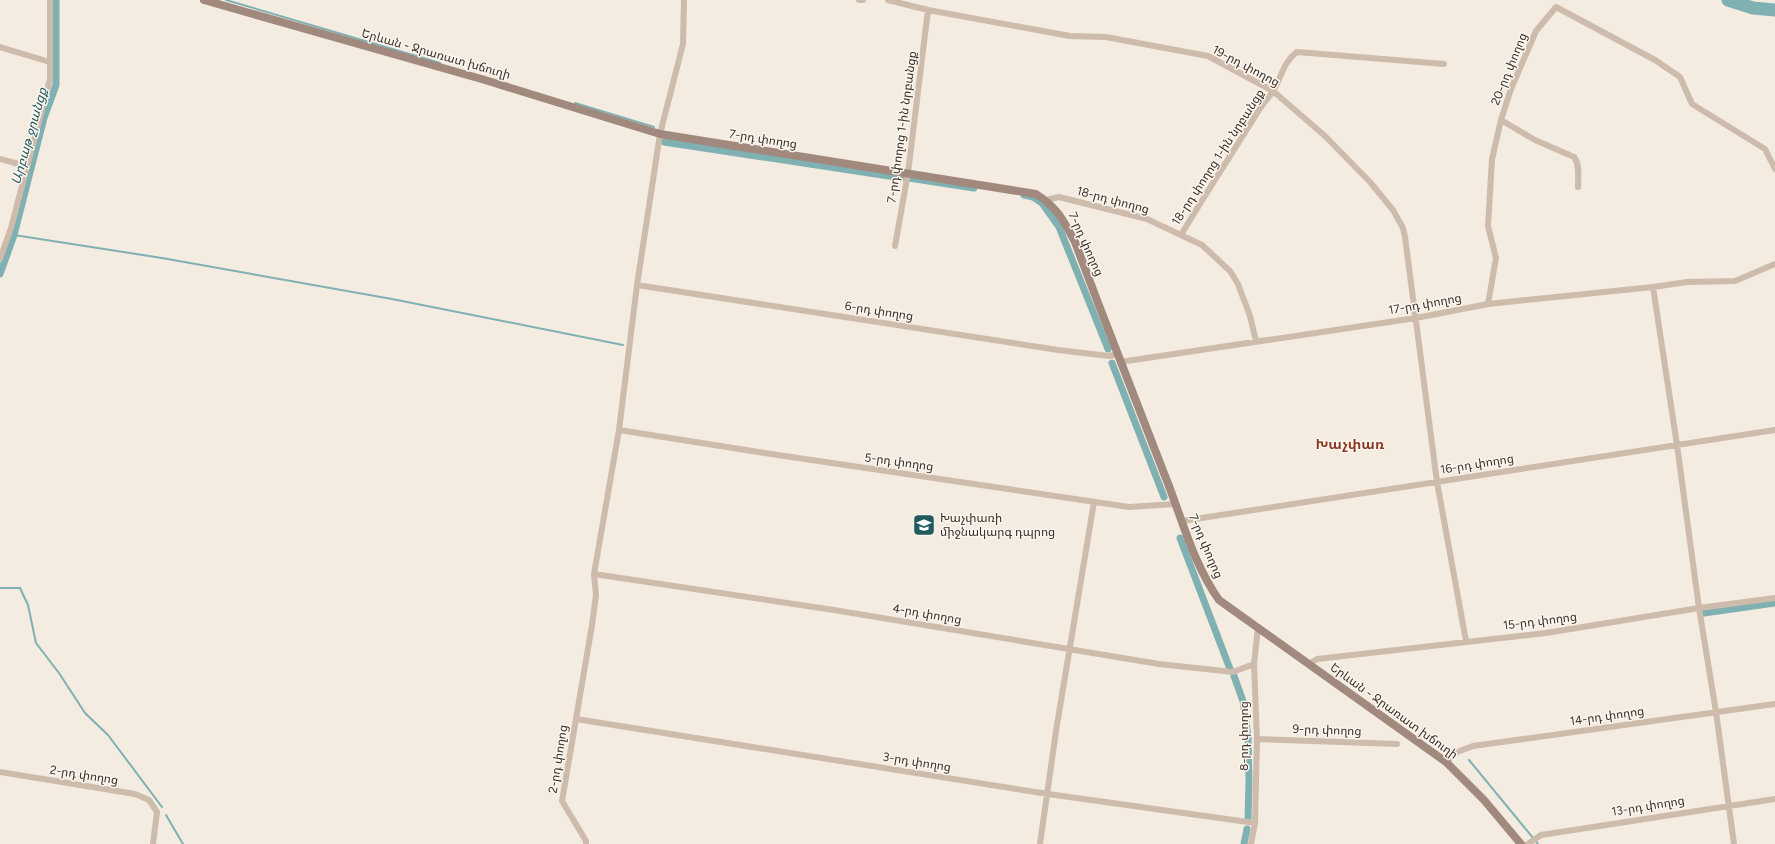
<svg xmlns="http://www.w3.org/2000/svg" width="1775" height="844" viewBox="0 0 1775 844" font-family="Figtree,'Noto Sans Armenian',sans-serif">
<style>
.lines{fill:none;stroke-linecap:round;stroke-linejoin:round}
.stream{stroke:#7fb0b2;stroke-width:2}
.canal{stroke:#7fb0b2;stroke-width:7}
.river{stroke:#7fb0b2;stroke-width:13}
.street{stroke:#cdbbac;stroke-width:6}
.secondary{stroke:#a18a7d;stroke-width:8}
.labels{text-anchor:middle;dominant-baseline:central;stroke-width:3;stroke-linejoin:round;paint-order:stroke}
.street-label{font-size:12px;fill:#3b302b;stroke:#fbf5ee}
.poi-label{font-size:12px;fill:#3b302b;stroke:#fbf5ee;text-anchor:start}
.water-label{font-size:13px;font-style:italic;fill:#1f5a5e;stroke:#fbf5ee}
.quarter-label{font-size:14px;font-weight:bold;fill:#8c3b22;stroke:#fbf5ee}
</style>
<rect width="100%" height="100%" fill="#f4ebe1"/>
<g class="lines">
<path class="stream" d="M226,0L440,63
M575,103L654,127
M14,235L162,258L392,299L623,345
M0,588H20L28,605L36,643L59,673L85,713L108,735L162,807
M1469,760L1538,844
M166,815L183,844"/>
<path class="canal" d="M664,142L902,178
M909,178L974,188
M1024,195L1033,197L1042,203L1059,227L1108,349
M0,274L14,235L44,118L56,85V0
M1112,363L1164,497
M1180,538L1230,669
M1704,613L1775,603
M1234,676L1243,701L1248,737L1249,781L1248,819
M1244,844L1247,829"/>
<path class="river" d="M1728,0L1753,8L1775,10"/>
<path class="street" d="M859,0H863
M888,0L928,10L1070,36L1106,37L1208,56L1273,91L1325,136L1370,182L1393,210L1403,228L1405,237L1437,482L1466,641
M0,47L50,62
M1501,120L1535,140L1574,157C1580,164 1578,178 1578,187
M0,159L26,166
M1046,200L1059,197L1147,219L1202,245L1230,271L1238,284L1250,316L1256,341
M1181,235C1206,193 1233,152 1259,110C1263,103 1269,98 1273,91C1282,77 1283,62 1297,52L1444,64
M895,246L908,173L928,10
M0,259L11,228L50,79V0
M637,285L1058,350L1109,356L1118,354
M1653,287L1677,445L1699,608L1716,712L1734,844
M1488,304L1496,258L1488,226L1492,159L1501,120L1511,89L1536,31L1556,7L1655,60L1680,77L1692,104L1765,149L1775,169
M1120,362L1416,318L1488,304L1653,287L1687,282L1735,281L1775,264
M619,430L771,454L1129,507L1176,504
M1182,521L1775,430
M594,574L834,610L1159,664L1233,672L1254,664
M1309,664L1317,659L1546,633L1699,608L1775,598
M576,719L1048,794L1255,823
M1257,739L1397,744
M1446,762L1457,752L1473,746L1775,704
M0,772L135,794L149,800L157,812L153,844
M586,844V841L562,801L592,625L596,595L594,574L619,430L637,285L660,134L683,44L684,0
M1040,844L1056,731L1094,502
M1251,844L1255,823L1257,739L1254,664L1258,627
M1528,844L1541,835L1775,799"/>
<path class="secondary" d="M204,0L485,80L660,134L1036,194C1058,208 1063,220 1075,242C1105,322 1136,402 1167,481C1183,522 1194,565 1219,600L1446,762L1484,800L1521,844"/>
</g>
<defs>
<g id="school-square" transform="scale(1.15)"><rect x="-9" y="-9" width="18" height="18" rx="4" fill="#1f5a5e" stroke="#fbf5ee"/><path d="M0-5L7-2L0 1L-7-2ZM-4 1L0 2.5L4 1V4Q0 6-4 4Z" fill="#fff"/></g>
</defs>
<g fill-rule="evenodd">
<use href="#school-square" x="924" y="525"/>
</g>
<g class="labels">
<g class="street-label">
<text transform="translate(436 54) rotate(16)">Երևան - Ջրառատ խճուղի</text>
<text transform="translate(1246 66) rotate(28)">19-րդ փողոց</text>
<text transform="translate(1509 69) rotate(-68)">20-րդ փողոց</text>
<text transform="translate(902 127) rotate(-82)">7-րդ փողոց 1-ին նրբանցք</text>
<text transform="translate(763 139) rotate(9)">7-րդ փողոց</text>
<text transform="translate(1218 157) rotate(-57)">18-րդ փողոց 1-ին նրբանցք</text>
<text transform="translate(1113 200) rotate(15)">18-րդ փողոց</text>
<text transform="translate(1086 244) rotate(66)">7-րդ փողոց</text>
<text transform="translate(1425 304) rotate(-10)">17-րդ փողոց</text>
<text transform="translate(879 311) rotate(9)">6-րդ փողոց</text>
<text transform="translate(899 462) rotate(8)">5-րդ փողոց</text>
<text transform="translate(1477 464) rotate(-9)">16-րդ փողոց</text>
<text transform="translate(1206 546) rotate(67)">7-րդ փողոց</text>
<text transform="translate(927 614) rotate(10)">4-րդ փողոց</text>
<text transform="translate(1540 621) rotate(-7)">15-րդ փողոց</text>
<text transform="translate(1394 711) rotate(36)">Երևան - Ջրառատ խճուղի</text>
<text transform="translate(1607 716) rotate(-8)">14-րդ փողոց</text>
<text transform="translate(1327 730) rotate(2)">9-րդ փողոց</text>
<text transform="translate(1244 736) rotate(-90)">8-րդ փողոց</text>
<text transform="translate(558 759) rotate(-81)">2-րդ փողոց</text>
<text transform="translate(917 762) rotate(9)">3-րդ փողոց</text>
<text transform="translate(84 775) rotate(9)">2-րդ փողոց</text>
<text transform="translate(1648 806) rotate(-9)">13-րդ փողոց</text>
</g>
<g class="poi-label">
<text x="940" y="518">Խաչփառի<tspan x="940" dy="14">միջնակարգ դպրոց</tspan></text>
</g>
<g class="water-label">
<text transform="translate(29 136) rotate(-74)">Արբաթ ջրանցք</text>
</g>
<g class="quarter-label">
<text x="1350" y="444">Խաչփառ</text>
</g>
</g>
</svg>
